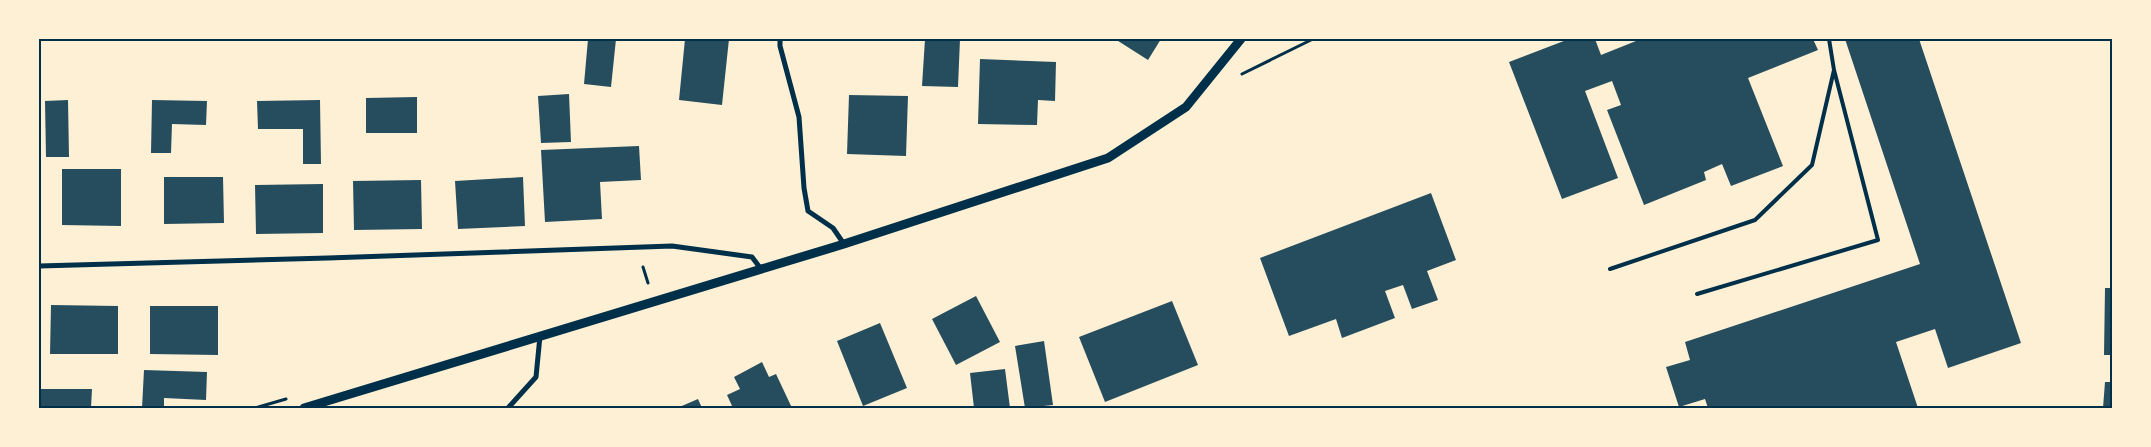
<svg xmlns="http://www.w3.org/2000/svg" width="2151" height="447" viewBox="0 0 2151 447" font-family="'Alegreya Sans',sans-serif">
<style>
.building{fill:#264d5e}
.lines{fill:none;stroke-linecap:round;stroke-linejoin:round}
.path{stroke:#003049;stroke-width:3}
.service{stroke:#003049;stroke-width:4}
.minor{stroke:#003049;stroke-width:5}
.tertiary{stroke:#003049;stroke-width:9}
.neatline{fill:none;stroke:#003049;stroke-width:2}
</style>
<rect width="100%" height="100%" fill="#fdf0d5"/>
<path class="building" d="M588,39H616L611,87L584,84Z
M685,39H729L722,105L679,100Z
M925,39H960L958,87L922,86Z
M1115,39H1161L1148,60Z
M1569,39H1595L1601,55L1641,39H1813L1818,50L1748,78L1783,166L1731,186L1722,164L1704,172L1706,180L1644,205L1607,110L1621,105L1612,81L1585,91L1618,178L1562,199L1509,62Z
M1845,39H1919L2021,343L1948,368L1935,329L1896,342L1918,408H1708L1705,399L1679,407L1666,367L1690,360L1685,342L1920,264Z
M980,59L1056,62L1055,101L1038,100L1037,125L978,124Z
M569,94L571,142L541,143L538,96Z
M849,95L908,96L906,156L847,154Z
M417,97V133H366V98Z
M68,100L69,157H46L45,101Z
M152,100L207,101L206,125L172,124L171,153H151Z
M320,100L321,164H303V129H258L257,101Z
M639,146L641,180L600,182L602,219L545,222L541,150Z
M62,169H121V226L62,225Z
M164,177H223L224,223L164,224Z
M523,177L525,226L458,229L455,181Z
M421,180L422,229L354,230L353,181Z
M323,184V233L256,234L255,185Z
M1431,193L1456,260L1427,271L1438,300L1412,309L1403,285L1385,291L1395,318L1342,338L1336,319L1289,336L1260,258Z
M2105,288H2112V355H2104Z
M976,296L1000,342L956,365L932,319Z
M1172,301L1198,365L1105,402L1079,337Z
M51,305L118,306V354H50Z
M150,306H218V355L150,354Z
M880,323L907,388L863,406L837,341Z
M1044,341L1053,405L1025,408L1015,346Z
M762,362L769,377L776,374L792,408H733L727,395L740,389L734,377Z
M1005,369L1010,408H974L970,373Z
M144,370L207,372L206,400L164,398V408H142Z
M2105,382H2112V408H2103Z
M39,389H92L91,408H39Z
M698,399L702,408H677Z"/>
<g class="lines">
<path class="path" d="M1242,74L1313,39
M643,267L648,283
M255,408L286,399"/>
<path class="service" d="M1610,269L1755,220L1812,165L1834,70L1829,39
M1697,294L1878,240L1834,70"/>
<path class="minor" d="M780,39V46L799,117L804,188L808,211L833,228L844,244
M39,266L328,258L672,246L752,257L761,269
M508,408L536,377L540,336"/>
<path class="tertiary" d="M304,408L844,244L1108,158L1186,107L1241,39"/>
</g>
<rect width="2151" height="447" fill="none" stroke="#fdf0d5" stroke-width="80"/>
<rect x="40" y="40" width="2071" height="367" class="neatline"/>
</svg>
